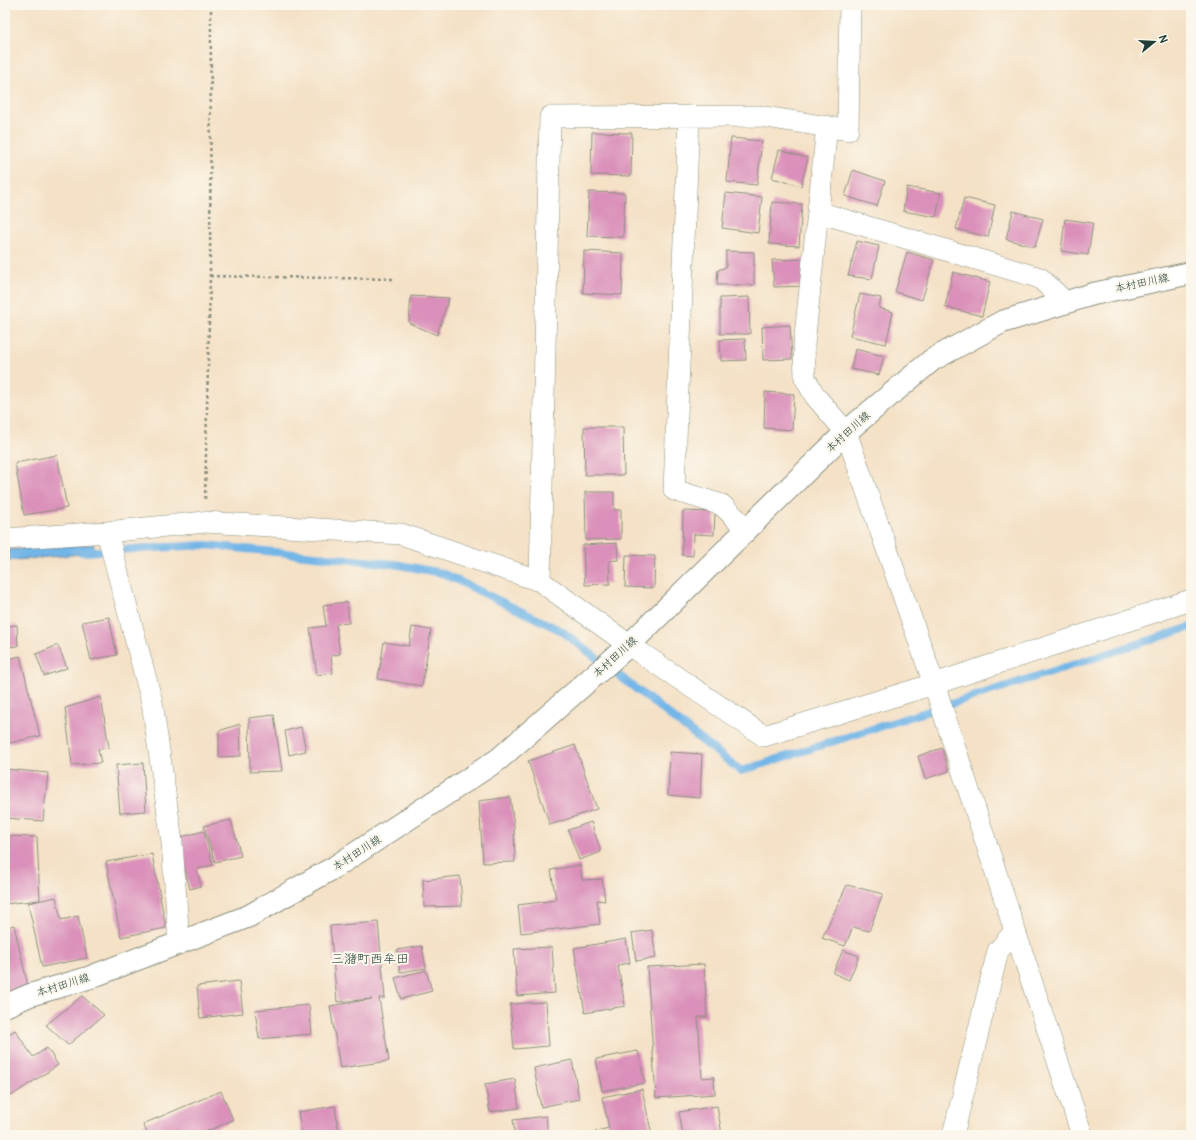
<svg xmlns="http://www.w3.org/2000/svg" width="1196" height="1140" viewBox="0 0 1196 1140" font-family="Pangolin,'Klee One',sans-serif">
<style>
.water{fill:#72b5e7;stroke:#48798e}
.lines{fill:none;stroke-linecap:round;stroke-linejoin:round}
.stream{stroke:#72b5e7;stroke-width:8}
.building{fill:#da90ba}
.minor-casing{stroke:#8a8f7d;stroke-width:22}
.secondary-casing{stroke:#8a8f7d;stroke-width:24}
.path{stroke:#8a8f7d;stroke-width:2.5;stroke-dasharray:3 3;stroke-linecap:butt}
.minor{stroke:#fff;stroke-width:21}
.secondary{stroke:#fff;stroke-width:22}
.labels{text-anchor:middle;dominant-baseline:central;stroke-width:4;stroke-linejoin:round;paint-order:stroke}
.street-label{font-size:11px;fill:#1f3d34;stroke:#fbf7ec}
.quarter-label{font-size:13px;fill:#1f3d34;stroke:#fbf7ec}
</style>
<rect width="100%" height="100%" fill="#fbf7ec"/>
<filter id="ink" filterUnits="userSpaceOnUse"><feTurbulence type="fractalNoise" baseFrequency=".025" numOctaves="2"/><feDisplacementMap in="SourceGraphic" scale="8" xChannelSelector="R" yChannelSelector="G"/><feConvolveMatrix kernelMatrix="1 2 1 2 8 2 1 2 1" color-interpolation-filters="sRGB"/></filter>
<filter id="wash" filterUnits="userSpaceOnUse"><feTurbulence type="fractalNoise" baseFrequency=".012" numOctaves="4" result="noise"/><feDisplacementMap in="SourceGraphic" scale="16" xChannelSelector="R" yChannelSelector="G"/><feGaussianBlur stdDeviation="0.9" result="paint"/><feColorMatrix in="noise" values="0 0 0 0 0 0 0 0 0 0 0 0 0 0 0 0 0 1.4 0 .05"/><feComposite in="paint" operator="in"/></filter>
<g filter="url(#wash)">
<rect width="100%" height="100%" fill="#f4e1c6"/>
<path class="water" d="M94,544L92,553L5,561V550Z"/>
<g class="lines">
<path class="stream" d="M82,552L206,545L394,564L442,573L562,631L741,771L1191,627"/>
</g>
<g id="blocks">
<path class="building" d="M592,132L632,133L631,176L591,175Z
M731,138L762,141L757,185L727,182Z
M779,150L808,158L801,186L772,178Z
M853,170L885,181L877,206L845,196Z
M907,187L941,193L936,217L903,211Z
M589,192L625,193L623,237L587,236Z
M726,193L762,197L758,233L722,228Z
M964,198L995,205L988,237L956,229Z
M772,202L802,204L799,246L769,244Z
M1013,211L1043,219L1035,247L1006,239Z
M1065,219L1093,223L1088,255L1061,251Z
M857,241L879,246L872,279L848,276Z
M584,251L623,253L622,295L583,293Z
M726,251L754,252V285H717L718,270L726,267Z
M907,252L934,260L922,300L895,292Z
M807,259V286L774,287L772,260Z
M953,272L990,282L982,316L945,307Z
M860,294L881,298L879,308L893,312L886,344L850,336Z
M411,296L449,298L437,335L409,323Z
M749,297L750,334H720V298Z
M790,325L792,359L763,360L762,327Z
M745,339L746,360L721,361L720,340Z
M855,349L884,356L879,375L851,369Z
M765,392L794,394L792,430L764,428Z
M584,427H623L624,475H585Z
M57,455L67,508L24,515L15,463Z
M585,492H614V510H621V539L586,540Z
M683,511L715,512L714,535L694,534L693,556L682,555Z
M617,543L618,560L609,561L610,584L585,585L583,545Z
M626,555L655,556L654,588L625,587Z
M347,602L349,623L336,624L340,654L331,656L333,673L317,675L310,628L326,626L323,605Z
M109,617L117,655L91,660L82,622Z
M17,625L18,646L5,647V626Z
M412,627L431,630L422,686L378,679L384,642L409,646Z
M58,645L67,668L44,676L36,654Z
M20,656L40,736L5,744V660Z
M101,697L109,748L98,749L101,763L72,765L65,708Z
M274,715L282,771L250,772L249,718Z
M240,724L241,756L219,757V731Z
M301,727L306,751L289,755L285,731Z
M575,745L597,809L550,825L528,761Z
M942,748L949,771L925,779L918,756Z
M670,752L702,754L700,798L668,795Z
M143,763L146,811L120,813L116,765Z
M5,769L48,773L43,821L5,818Z
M510,797L514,826L515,862L483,863L479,801Z
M231,820L241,856L215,862L204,826Z
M591,822L601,852L579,860L568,830Z
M204,831L213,865L197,869L201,886L190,889L177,838Z
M5,836L37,837L40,900L5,904Z
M152,854L166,928L121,937L106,862Z
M580,865L582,880L602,879L605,901L597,900L600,924L521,933L518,905L556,900L551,870Z
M460,876L462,906L424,907L423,880Z
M847,885L883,894L869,931L853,927L845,946L822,938Z
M56,897L61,920L78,916L87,958L42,967L28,903Z
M378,922L385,998H379L389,1061L340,1068L330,1006L372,999L337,1002L330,926Z
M14,925L30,995L5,1000V928Z
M652,930L656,958L636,961L632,933Z
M626,939L630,963L618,965L625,1006L585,1013L574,948Z
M422,946L426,968L400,972L397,950Z
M552,947L555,993L517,996L514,949Z
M843,950L859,956L849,980L833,973Z
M704,964L707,1017H698L702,1078L714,1077L715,1094L656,1098L647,967Z
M426,970L432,991L401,999L395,978Z
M239,981L243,1013L200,1018L197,986Z
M82,996L104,1015L68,1045L46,1025Z
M546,1002L549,1046L514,1049L510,1004Z
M309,1005L312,1034L259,1039L255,1010Z
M15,1030L33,1057L47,1048L58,1065L11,1096L5,1087V1037Z
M638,1051L645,1083L602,1091L596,1059Z
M572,1060L579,1099L541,1107L534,1068Z
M515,1079L519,1108L490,1112L485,1084Z
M642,1089L652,1135H596V1131L609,1128L602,1097Z
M221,1091L233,1120L198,1135H148L143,1124Z
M335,1106L339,1135H302L298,1112Z
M717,1106L722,1135H683L679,1112Z
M546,1116L548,1135H515L513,1120Z"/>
</g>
</g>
<g filter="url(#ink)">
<use href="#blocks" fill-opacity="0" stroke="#8a8f7d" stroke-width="1"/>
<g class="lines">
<g class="minor-casing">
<path id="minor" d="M689,116L674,490L722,505L747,529
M827,126L804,345L805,378L815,396L846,432L934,684L1082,1135
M818,212L1040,278L1065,302
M107,532L152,702L172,842L179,944
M5,539L107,532L205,522L401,534L540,581L629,645L764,736L934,684L1191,600
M540,581L550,117L759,116L848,130L850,5
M953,1135L998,951L1015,931"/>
</g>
<g class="secondary-casing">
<path id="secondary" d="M5,1006L30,995L88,978L249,916L335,867L499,759L629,645L846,432L932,360L1002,322L1093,294L1191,273"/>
</g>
<path class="path" d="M210,276L396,279
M205,499L210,276L211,5"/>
<use href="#minor" class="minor"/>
<use href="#secondary" class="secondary"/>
</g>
</g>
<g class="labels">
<g class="street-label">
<text transform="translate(1142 283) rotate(-12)">本村田川線</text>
<text transform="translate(848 432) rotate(-42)">本村田川線</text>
<text transform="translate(615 657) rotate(-42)">本村田川線</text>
<text transform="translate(357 853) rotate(-33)">本村田川線</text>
<text transform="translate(63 985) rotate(-17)">本村田川線</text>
</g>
<g class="quarter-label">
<text x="370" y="959">三潴町西牟田</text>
</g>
</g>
<rect width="1196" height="1140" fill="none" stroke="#fbf7ec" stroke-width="20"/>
<g transform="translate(1154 42) rotate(72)" stroke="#fbf7ec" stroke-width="3" paint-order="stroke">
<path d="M0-3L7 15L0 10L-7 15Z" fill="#1f3d34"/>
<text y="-6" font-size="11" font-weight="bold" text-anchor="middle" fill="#1f3d34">N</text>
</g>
</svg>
